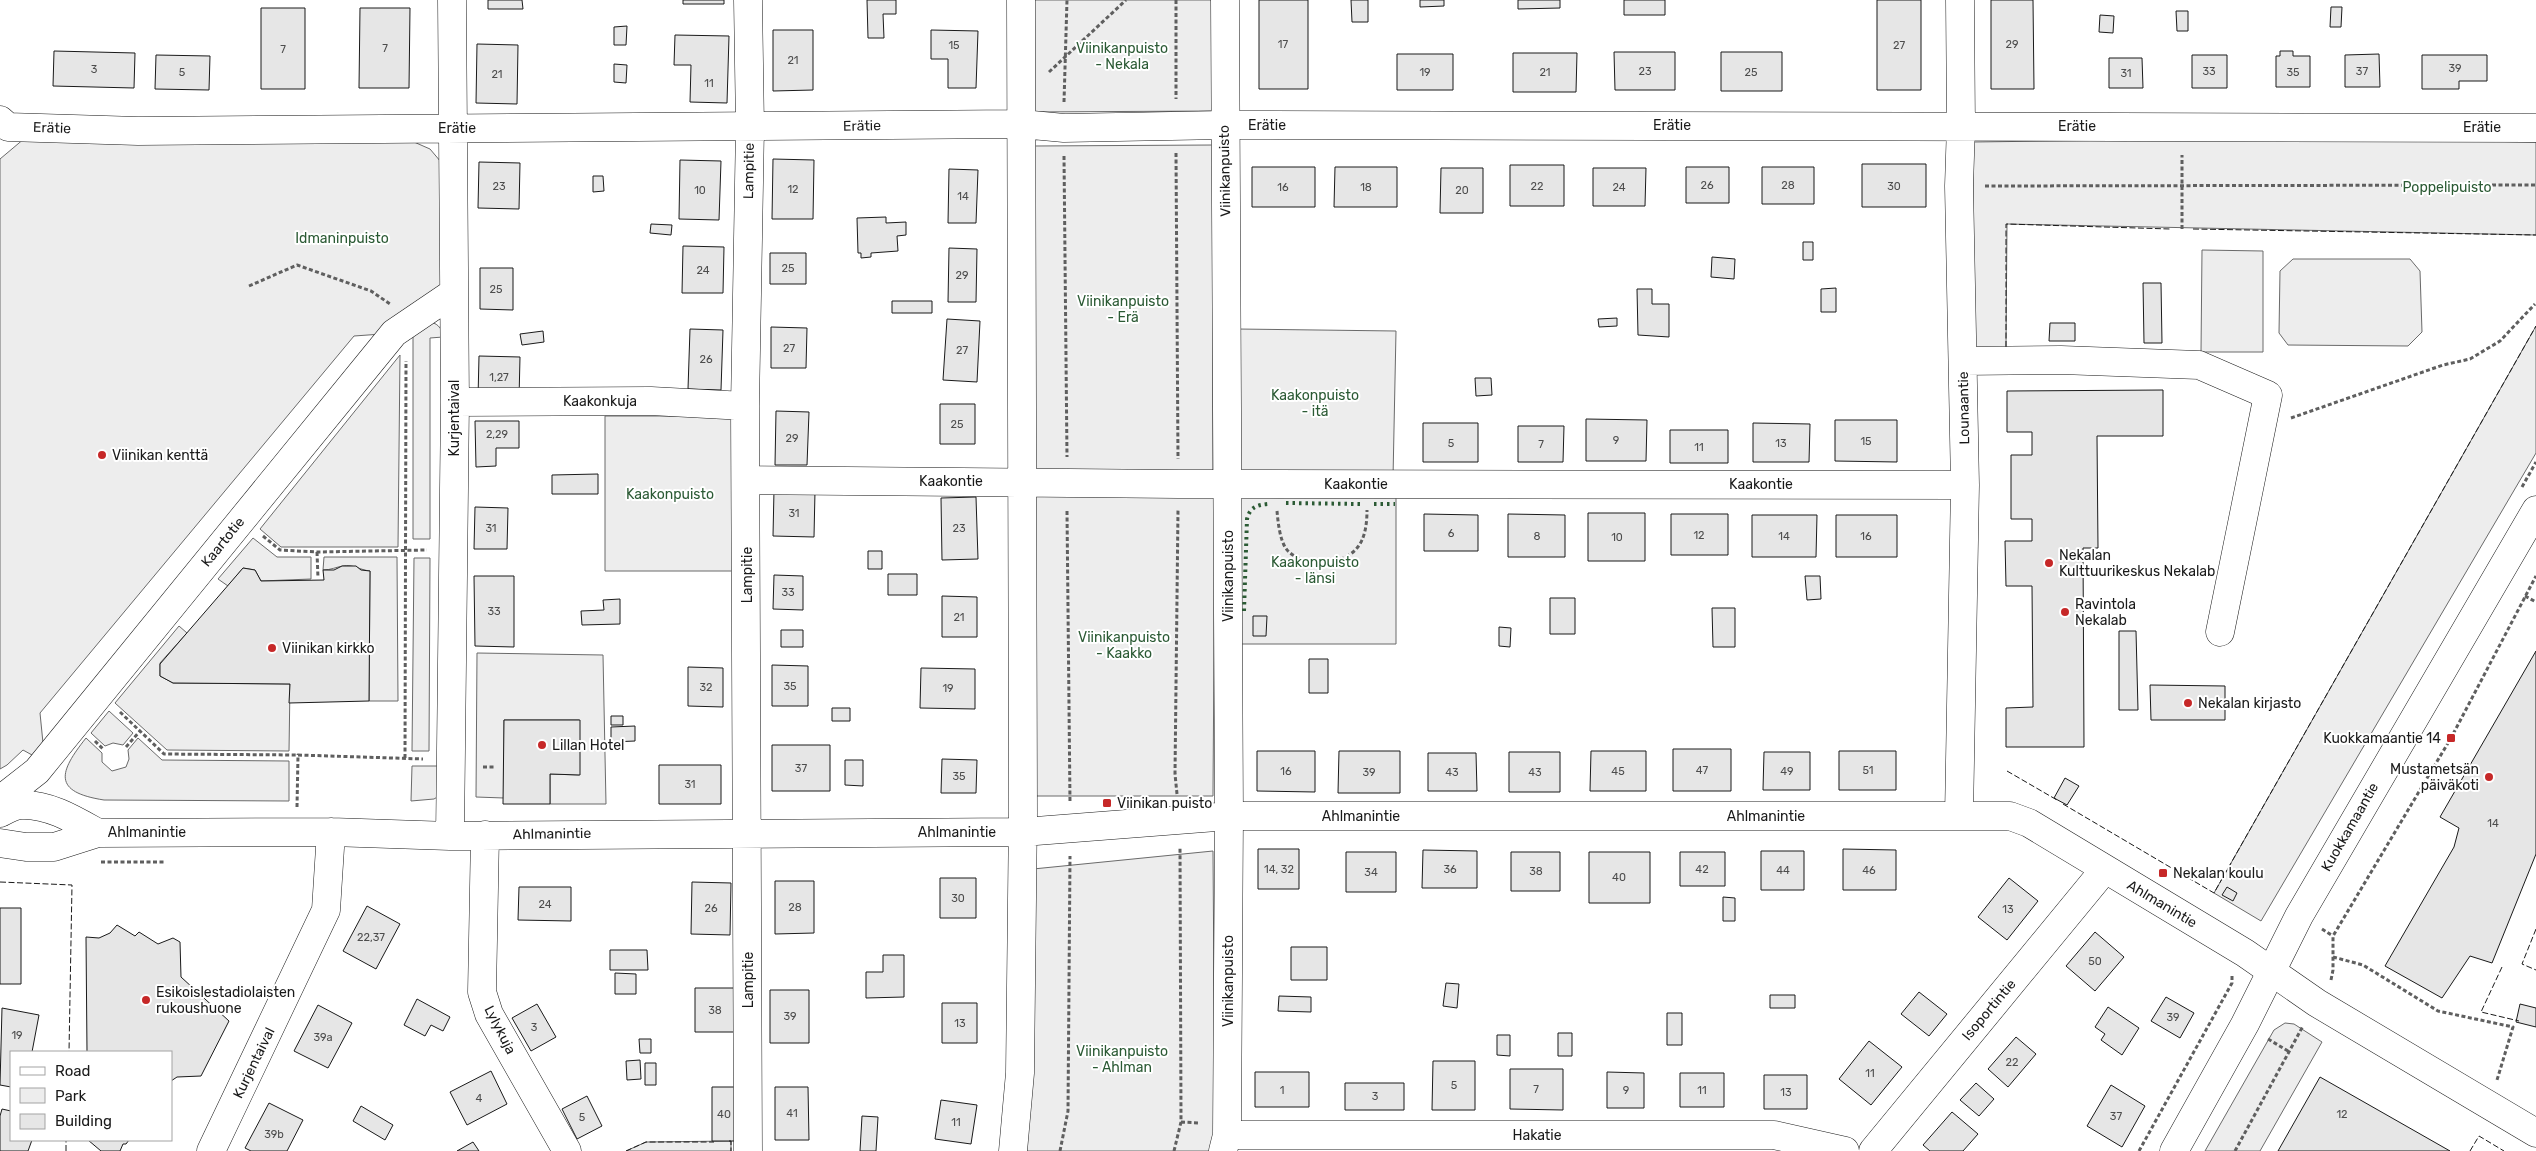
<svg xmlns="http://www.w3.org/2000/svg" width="2536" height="1151" viewBox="0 0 2536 1151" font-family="Rubik,sans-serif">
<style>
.green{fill:#ededed;stroke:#6a6a6a}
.building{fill:#e6e6e6;stroke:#1a1a1a}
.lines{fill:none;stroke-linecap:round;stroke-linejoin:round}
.minor-casing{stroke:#1a1a1a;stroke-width:29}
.major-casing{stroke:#1a1a1a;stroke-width:29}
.path{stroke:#5f5f5f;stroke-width:3;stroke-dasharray:4 2.5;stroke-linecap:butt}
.minor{stroke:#fff;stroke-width:28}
.major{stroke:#fff;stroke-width:28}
.hedge{stroke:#2b5a34;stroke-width:4;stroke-dasharray:2.5 4;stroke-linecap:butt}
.fence{stroke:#1a1a1a;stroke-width:1;stroke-dasharray:6 2.5;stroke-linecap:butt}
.poi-dot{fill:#c62828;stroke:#fff;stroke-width:2}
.labels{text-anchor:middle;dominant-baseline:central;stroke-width:4;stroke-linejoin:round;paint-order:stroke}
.number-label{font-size:11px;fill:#4d4d4d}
.park-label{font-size:14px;fill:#2b5a34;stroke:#fff}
.street-label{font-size:14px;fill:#1a1a1a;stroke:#fff}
.poi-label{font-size:14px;fill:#1a1a1a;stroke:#fff;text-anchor:start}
</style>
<rect width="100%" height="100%" fill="#fff"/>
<path class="green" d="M1032,0H1213L1212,111L1030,112Z
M25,138L414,142L430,149L441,162L442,287L382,334L354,336L40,713L43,743L32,755L23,750L7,765L0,769V159Z
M2287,138L2536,142V235L2007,224L2006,347L1972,366L1973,142Z
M1213,145V473H1034V146Z
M2202,250L2263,251V352H2201Z
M2293,259H2410L2420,271L2422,332L2408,346L2288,345L2279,333L2280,271Z
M427,321C437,323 442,327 443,337L430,338V539H413V330Z
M2536,326V453L2261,921L2214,893Z
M1237,329L1396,331L1393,478L1235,475Z
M400,355L398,547H281L260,529Z
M605,416H735V571H605Z
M1035,493H1215L1213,796H1034Z
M1235,497H1396V644H1235Z
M253,538L277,557H311V579L261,581L255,570L243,568L228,586L218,579Z
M324,557H397L398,701H369L370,571C360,570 353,564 343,566C336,567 331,570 323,570Z
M414,558H430L429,751H412Z
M179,626L187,633L160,663V676L173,683L290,684L289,751L167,750L115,703Z
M477,653L603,655L606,804H550V774L579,775V720H504V798L476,797Z
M109,711L133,733L123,745L113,743L105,746L91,733Z
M86,738L102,753V762L112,771L126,767L129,759L128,750L138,738L162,760L289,761V801L104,800C52,792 59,772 86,738Z
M412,766H444L439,796L434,799L411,801Z
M1213,851L1215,1133L1211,1151H1024L1033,869Z
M2285,1023L2294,1024L2322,1042L2260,1151H2205L2274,1030Z
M731,1141V1151H626L646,1142Z"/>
<path class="building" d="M488,0H522L523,9H488Z
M683,0H724V4H683Z
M867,0H896V14H883L884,38H868Z
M1259,0H1308V89H1259Z
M1351,0H1368V22H1352Z
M1420,0H1444V6L1420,7Z
M1518,0H1560V8L1518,9Z
M1624,0H1665V15H1624Z
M1877,0H1921V90H1877Z
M1991,0H2033L2034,89H1991Z
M2331,7H2342L2341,27H2330Z
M261,8H305V89H261Z
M360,8H410L409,88H359Z
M2176,11H2188V31H2177Z
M2100,15L2114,16L2113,33L2099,32Z
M627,26L626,45H614V27Z
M773,30H813V90L773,91Z
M931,30L978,31L976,88H948V59H931Z
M675,35L729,36L727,103L690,102L691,65H674Z
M477,44L518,45L517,104L476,103Z
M54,51L135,53L134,88L53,86Z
M2280,51H2293V56H2310V87H2276V56H2280Z
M1614,52H1675V90H1615Z
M1721,52H1782V91H1721Z
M1513,53H1577L1576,92H1513Z
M1397,54H1453V90H1397Z
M2379,54L2380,87H2345V55Z
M156,55L210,56L209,90L155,89Z
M2192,55H2227V88H2192Z
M2422,55H2487V81H2459V89H2422Z
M2109,58H2142L2143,88H2109Z
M614,64L627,65L626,83L614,82Z
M773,159L814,160L813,219H772Z
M680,160L721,161L719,220L679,219Z
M479,162L520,163L519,209L478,208Z
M1862,164H1926V207H1862Z
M1510,165H1564V206H1510Z
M1252,167H1315V207H1252Z
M1335,167H1397V207H1334Z
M1686,167H1729V203H1686Z
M1762,167H1814V204H1762Z
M1441,168H1483V213H1440Z
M1593,168H1646L1645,206H1593Z
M949,169L978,170L976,223H948Z
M593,176H603L604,191L593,192Z
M886,217V223L906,222V235L897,236L898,251L871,253V257L861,258V253H858L857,218Z
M651,224L672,225L671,235L650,233Z
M1803,242H1813V260H1803Z
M683,246L724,247L723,293H682Z
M949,248L977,249L976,302H948Z
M770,253H806V284H770Z
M1712,257L1735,259L1734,279L1711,277Z
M480,268H513V310L480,309Z
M2143,283H2161L2162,343H2144Z
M1836,288V312H1821V289Z
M1637,289H1652V304H1669V337L1638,335Z
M892,301H932V313H892Z
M1617,318V326L1599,327L1598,319Z
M947,319L980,321L977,382L943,380Z
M2050,323H2075V341H2049Z
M771,327L807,328L806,368H771Z
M690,329L723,330L721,390L688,389Z
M543,331L544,342L522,345L520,334Z
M479,356L520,357L519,399L478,398Z
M1475,378H1491L1492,395L1476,396Z
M2163,390V436H2097L2098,548H2083L2084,747H2006V708L2033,707L2032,586H2006L2005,541H2032V519H2011V455H2032V432H2007V391Z
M940,404H975V444H940Z
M776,411L809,412L807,465H775Z
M1586,419L1647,420L1646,461H1586Z
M1835,420H1897V462L1835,461Z
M475,421H519V448H496V466L476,467Z
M1423,423H1478V462H1423Z
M1753,423L1810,424L1809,462H1753Z
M1518,426H1564L1563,462H1518Z
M1670,430H1728V463H1670Z
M598,474V494H552V475Z
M774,490L815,491L814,537L773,536Z
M976,497L978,559L942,560L941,498Z
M475,507L508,508L507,549H474Z
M1588,513H1645V561H1588Z
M1424,514L1478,515V551H1424Z
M1508,514L1565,515V557H1508Z
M1671,514H1728V555H1671Z
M1752,515H1817L1816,557H1752Z
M1836,515H1897V557H1836Z
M868,551H882V569H868Z
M342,566H356L361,570L370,571L369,701L289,703L290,684L173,683L160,676V664L243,568L255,570L261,581L324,580L323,570H334Z
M888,574H917V595H888Z
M774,575L803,576V610L773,609Z
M474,576H514V647L475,646Z
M1805,576H1820L1821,599L1807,600Z
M942,596L977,597V637H942Z
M1550,598H1575V634H1550Z
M620,599V624L582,625L581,611L604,610L603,600Z
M1712,608H1735V647H1713Z
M1253,616H1267L1266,636H1253Z
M1499,627L1511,628L1510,647L1499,646Z
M781,630H803V647H781Z
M2119,631H2136L2138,710H2119Z
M2536,651V854L2492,963L2470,956L2442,998L2385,966L2454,847L2459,828L2440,817Z
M1309,659H1328V693H1309Z
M772,665L808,666V706H772Z
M688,667L723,668V707L688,706Z
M921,668L975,669V709L920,708Z
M2150,685L2225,686V720H2151Z
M832,708H850V721H832Z
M611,716H623V725H611Z
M504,720H580V775L550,774V804H503Z
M635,726V741L611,742V727Z
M772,745H830V791H772Z
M1673,749H1731V791H1673Z
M1257,751H1315V792L1257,791Z
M1339,751H1400V793H1338Z
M1591,751H1646V791H1590Z
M1839,751H1896V790H1839Z
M1509,752H1560V792H1509Z
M1764,752H1810V790H1763Z
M1428,753H1476L1477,791H1428Z
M942,759L977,760L976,793H941Z
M845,760H863V786L845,785Z
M659,765H721V804H659Z
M2065,778L2079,786L2067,805L2054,798Z
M1258,849H1299V889H1258Z
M1843,849L1896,850V890H1843Z
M1423,850L1477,851V888H1422Z
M1761,851H1804V890H1761Z
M1346,852H1396V892H1346Z
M1511,852H1560V891H1511Z
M1589,852H1650V903H1589Z
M1680,852H1725V886H1680Z
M940,878H976V918H940Z
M2009,878L2038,901L2007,940L1978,917Z
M775,881H814V933L775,934Z
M692,882L731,883L730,935L691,934Z
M519,887H571V921L518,920Z
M2227,887L2237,893L2233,901L2222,895Z
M1723,897L1735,898V921H1723Z
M367,906L400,924L376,969L343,951Z
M0,908H21V984H0Z
M117,925L135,936L139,932L158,944L173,938L180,942L181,977L229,1021L201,1076L177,1077L171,1081V1052H87L86,937L99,938L110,933Z
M2095,932L2124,957L2095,991L2066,966Z
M1291,947H1327V980H1291Z
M610,950H647L648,970H610Z
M883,955H904V997L866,998V972H883Z
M615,973L636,974V994H615Z
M1446,983L1459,984L1457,1008L1443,1006Z
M695,988H734V1032H695Z
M770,990H809V1043H770Z
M1919,992L1947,1014L1929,1036L1901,1014Z
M1770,995H1795V1008H1770Z
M1279,996L1311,997V1012L1278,1011Z
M2166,997L2194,1013L2180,1038L2151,1021Z
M417,999L450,1017L443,1031L431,1025L425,1036L404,1025Z
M942,1003H977V1043H942Z
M537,1004L556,1037L531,1051L512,1018Z
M2520,1004L2536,1008V1027L2516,1022Z
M318,1005L352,1023L328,1068L294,1051Z
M2108,1007L2139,1028L2122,1055L2101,1040L2105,1034L2095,1027Z
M2,1008L39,1015L32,1052H11V1087L0,1085Z
M1667,1013H1682V1045H1667Z
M1558,1033H1572V1056H1558Z
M1497,1035H1510V1056L1497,1055Z
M2016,1037L2036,1054L2008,1087L1988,1069Z
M639,1039H651V1053H640Z
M1869,1041L1902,1067L1871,1105L1839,1079Z
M640,1060L641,1079L627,1080L626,1061Z
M1433,1061H1475V1110H1432Z
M645,1063H656V1085H645Z
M1510,1069H1563V1110L1510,1109Z
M491,1071L507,1104L467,1125L450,1092Z
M1255,1072H1309V1107H1255Z
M1607,1072L1644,1073V1108H1607Z
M1680,1073H1724V1107H1680Z
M1764,1075H1807V1109H1764Z
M2320,1077L2450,1151H2278Z
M1345,1083H1404V1110H1345Z
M1976,1083L1994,1099L1979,1116L1960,1100Z
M2111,1085L2145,1106L2122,1147L2087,1126Z
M712,1087H736V1141H712Z
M775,1087H808L809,1140H775Z
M587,1096L602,1126L577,1139L562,1109Z
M941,1100L977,1105L971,1144L935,1139Z
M269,1103L303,1120L287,1151H251L245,1148Z
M361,1106L393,1125L385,1140L353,1121Z
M2,1109L11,1111V1140H32L28,1151H0V1116Z
M1952,1112L1978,1134L1963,1151H1930L1923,1145Z
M862,1116L878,1117L876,1151H860Z
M88,1140H129L126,1144H123L120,1151H101Z
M473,1142L479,1151H457Z"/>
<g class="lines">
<g class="minor-casing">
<path id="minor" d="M0,120L8,127L138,131L1021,124L1064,128L1224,125L2536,128
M1963,361L2061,360L2199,365L2268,395L2220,632
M455,402L651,401L745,406
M746,480L1178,484L1965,485
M0,800L37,771L394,333L453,293
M0,813C6,810 15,805 22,805C49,804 75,820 98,833
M1959,816L1965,485L1959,186L1961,125L1960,0
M485,835L482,992L489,1014L567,1151
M450,836L455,402L452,0
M0,843L26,847H54L98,833L331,832L450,836L1023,832L1229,816H2010L2029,823L2245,953L2317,1003L2536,1133
M1227,1135H1774L1845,1151
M211,1151L326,910L331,832
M748,1151L745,406L750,127L748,0
M1013,1151L1020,1073L1023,812L1021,0
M1223,1151L1227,1135L1229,816L1225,0
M1873,1151L2105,869"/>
</g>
<g class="major-casing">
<path id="major" d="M2174,1151L2245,1024L2299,916L2536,510"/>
</g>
<path class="path" d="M1176,0V99
M1049,72L1126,0
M1064,102L1067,0
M1176,153L1178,459
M1064,156L1067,457
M1985,186L2536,185
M2182,229V155
M249,286L297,265L371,291L390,304
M2291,418L2443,365L2470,359L2500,341L2535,304
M2522,487L2536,462
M1067,511L1070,802
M1277,511C1278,522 1280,543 1288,551C1307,570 1351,566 1362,540C1366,531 1367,520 1367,510
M263,536L280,550L317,552L427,550
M317,552L318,578
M2525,596L2536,602
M120,712L164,754L298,755
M95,741L103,749
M126,747L140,731
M405,758L406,361
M483,767H496
M1177,794L1175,774L1178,510
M297,807L298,755L423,759
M101,862H164
M2322,929L2333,936
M2333,957L2363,965L2438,1011L2513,1027L2497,1080
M2331,980L2333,970V936L2451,738L2536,576
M2268,1039L2288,1051
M1181,1122L1200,1123
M1060,1151L1068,1111L1070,856
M1174,1151L1181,1122L1180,847
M2139,1151L2232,983V976
M2235,1151L2303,1026"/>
<use href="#minor" class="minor"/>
<use href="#major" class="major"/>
<path class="hedge" d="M1286,503L1360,504
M1374,504H1395
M1244,611L1247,519C1250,507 1257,505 1268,504"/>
<path class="fence" d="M2193,229L2536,235
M2006,347V224L2170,229
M2007,771L2057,800
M2063,804L2214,893L2536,326
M0,882L72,885L69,1052
M2536,929L2522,964L2536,970
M2502,967L2481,1012L2519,1021
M729,1141H731V1151
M66,1151V1140
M626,1151L646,1142H714
M2470,1151L2479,1136L2504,1151"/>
</g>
<g class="poi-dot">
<circle cx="102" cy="455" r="5"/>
<circle cx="2049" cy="563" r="5"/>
<circle cx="2065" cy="612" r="5"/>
<circle cx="272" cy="648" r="5"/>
<circle cx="2188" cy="703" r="5"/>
<rect x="2446" y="733" width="10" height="10" rx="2.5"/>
<circle cx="542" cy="745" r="5"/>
<circle cx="2489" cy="777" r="5"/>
<rect x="1102" y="798" width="10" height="10" rx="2.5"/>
<rect x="2158" y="868" width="10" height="10" rx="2.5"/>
<circle cx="146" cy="1000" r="5"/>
</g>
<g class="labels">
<g class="number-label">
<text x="1283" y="44">17</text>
<text x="2012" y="44">29</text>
<text x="954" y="45">15</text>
<text x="1899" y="45">27</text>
<text x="385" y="48">7</text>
<text x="283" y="49">7</text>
<text x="793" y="60">21</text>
<text x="2455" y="68">39</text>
<text x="94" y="69">3</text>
<text x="1645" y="71">23</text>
<text x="2209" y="71">33</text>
<text x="2362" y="71">37</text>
<text x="182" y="72">5</text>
<text x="1425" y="72">19</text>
<text x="1545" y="72">21</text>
<text x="1751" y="72">25</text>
<text x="2293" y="72">35</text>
<text x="2126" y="73">31</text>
<text x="497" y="74">21</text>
<text x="709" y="83">11</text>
<text x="1707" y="185">26</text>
<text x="1788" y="185">28</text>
<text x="499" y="186">23</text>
<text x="1537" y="186">22</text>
<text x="1894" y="186">30</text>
<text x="1283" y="187">16</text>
<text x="1366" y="187">18</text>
<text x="1619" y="187">24</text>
<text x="793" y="189">12</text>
<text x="700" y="190">10</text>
<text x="1462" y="190">20</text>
<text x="963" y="196">14</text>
<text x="788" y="268">25</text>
<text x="703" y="270">24</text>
<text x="962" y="275">29</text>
<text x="496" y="289">25</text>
<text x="789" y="348">27</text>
<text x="962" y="350">27</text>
<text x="706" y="359">26</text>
<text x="499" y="377">1,27</text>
<text x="957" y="424">25</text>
<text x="497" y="434">2,29</text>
<text x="792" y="438">29</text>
<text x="1616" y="440">9</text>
<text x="1866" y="441">15</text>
<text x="1451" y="443">5</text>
<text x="1781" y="443">13</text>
<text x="1541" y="444">7</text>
<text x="1699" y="447">11</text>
<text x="794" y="513">31</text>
<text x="491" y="528">31</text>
<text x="959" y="528">23</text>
<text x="1451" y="533">6</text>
<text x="1699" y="535">12</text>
<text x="1537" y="536">8</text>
<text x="1784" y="536">14</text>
<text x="1866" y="536">16</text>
<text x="1617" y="537">10</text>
<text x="788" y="592">33</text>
<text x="494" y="611">33</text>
<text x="959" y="617">21</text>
<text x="790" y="686">35</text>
<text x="706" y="687">32</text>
<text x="948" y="688">19</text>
<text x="801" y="768">37</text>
<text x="1702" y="770">47</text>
<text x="1868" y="770">51</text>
<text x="1286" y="771">16</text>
<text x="1618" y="771">45</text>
<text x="1787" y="771">49</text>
<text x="1369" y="772">39</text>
<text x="1452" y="772">43</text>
<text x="1535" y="772">43</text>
<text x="959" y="776">35</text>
<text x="690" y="784">31</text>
<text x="2493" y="823">14</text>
<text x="1279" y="869">14, 32</text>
<text x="1450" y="869">36</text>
<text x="1702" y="869">42</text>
<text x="1783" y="870">44</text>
<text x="1869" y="870">46</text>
<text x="1536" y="871">38</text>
<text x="1371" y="872">34</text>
<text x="1619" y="877">40</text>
<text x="958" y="898">30</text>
<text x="545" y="904">24</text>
<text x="795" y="907">28</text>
<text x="711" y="908">26</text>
<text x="2008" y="909">13</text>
<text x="371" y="937">22,37</text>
<text x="2095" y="961">50</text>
<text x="715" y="1010">38</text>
<text x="790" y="1016">39</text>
<text x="2173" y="1017">39</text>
<text x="960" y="1023">13</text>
<text x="534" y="1027">3</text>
<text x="17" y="1035">19</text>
<text x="323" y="1037">39a</text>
<text x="2012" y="1062">22</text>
<text x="1870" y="1073">11</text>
<text x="1454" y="1085">5</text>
<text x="1536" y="1089">7</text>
<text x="1282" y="1090">1</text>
<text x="1626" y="1090">9</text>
<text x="1702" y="1090">11</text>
<text x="1786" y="1092">13</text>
<text x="1375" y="1096">3</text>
<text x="479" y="1098">4</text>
<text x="792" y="1113">41</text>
<text x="724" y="1114">40</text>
<text x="2342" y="1114">12</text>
<text x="2116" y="1116">37</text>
<text x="582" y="1117">5</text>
<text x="956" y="1122">11</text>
<text x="274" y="1134">39b</text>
</g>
<g class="park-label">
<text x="1122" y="48">Viinikanpuisto<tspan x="1122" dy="16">- Nekala</tspan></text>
<text x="2447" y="187">Poppelipuisto</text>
<text x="342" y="238">Idmaninpuisto</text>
<text x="1123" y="301">Viinikanpuisto<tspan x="1123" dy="16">- Erä</tspan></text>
<text x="1315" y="395">Kaakonpuisto<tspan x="1315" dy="16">- itä</tspan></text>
<text x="670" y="494">Kaakonpuisto</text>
<text x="1315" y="562">Kaakonpuisto<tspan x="1315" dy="16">- länsi</tspan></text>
<text x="1124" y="637">Viinikanpuisto<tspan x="1124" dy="16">- Kaakko</tspan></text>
<text x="1122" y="1051">Viinikanpuisto<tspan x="1122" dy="16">- Ahlman</tspan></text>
</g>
<g class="street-label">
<text x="1267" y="125">Erätie</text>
<text x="1672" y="125">Erätie</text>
<text transform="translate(862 126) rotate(-1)">Erätie</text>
<text x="2077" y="126">Erätie</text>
<text x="2482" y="127">Erätie</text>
<text transform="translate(52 128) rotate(2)">Erätie</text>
<text x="457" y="128">Erätie</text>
<text transform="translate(749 171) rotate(-89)">Lampitie</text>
<text transform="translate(1225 171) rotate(-91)">Viinikanpuisto</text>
<text x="600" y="401">Kaakonkuja</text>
<text transform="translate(1964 408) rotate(-91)">Lounaantie</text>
<text transform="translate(454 418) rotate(-90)">Kurjentaival</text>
<text x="951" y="481">Kaakontie</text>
<text x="1356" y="484">Kaakontie</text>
<text x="1761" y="484">Kaakontie</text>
<text transform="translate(223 542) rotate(-51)">Kaartotie</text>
<text transform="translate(747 575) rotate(-90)">Lampitie</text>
<text transform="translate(1228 576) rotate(-90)">Viinikanpuisto</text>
<text x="1361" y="816">Ahlmanintie</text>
<text x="1766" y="816">Ahlmanintie</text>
<text transform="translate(2350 827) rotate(-60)">Kuokkamaantie</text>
<text x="147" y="832">Ahlmanintie</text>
<text x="957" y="832">Ahlmanintie</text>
<text transform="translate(552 834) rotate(-1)">Ahlmanintie</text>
<text transform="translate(2162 904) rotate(31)">Ahlmanintie</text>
<text transform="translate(748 980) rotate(-90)">Lampitie</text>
<text transform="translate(1228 981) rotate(-90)">Viinikanpuisto</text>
<text transform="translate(1989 1010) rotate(-50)">Isoportintie</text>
<text transform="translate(500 1030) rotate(63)">Lylykuja</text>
<text transform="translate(254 1063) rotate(-64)">Kurjentaival</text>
<text x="1537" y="1135">Hakatie</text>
</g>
<g class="poi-label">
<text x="112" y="455">Viinikan kenttä</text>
<text x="2059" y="555">Nekalan<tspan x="2059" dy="16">Kulttuurikeskus Nekalab</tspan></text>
<text x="2075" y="604">Ravintola<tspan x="2075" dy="16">Nekalab</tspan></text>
<text x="282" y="648">Viinikan kirkko</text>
<text x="2198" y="703">Nekalan kirjasto</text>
<text x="2441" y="738" text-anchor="end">Kuokkamaantie 14</text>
<text x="552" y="745">Lillan Hotel</text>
<text x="2479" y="769" text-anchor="end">Mustametsän<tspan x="2479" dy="16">päiväkoti</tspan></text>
<text x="1117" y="803">Viinikan puisto</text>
<text x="2173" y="873">Nekalan koulu</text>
<text x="156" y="992">Esikoislestadiolaisten<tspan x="156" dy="16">rukoushuone</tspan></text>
</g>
</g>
<rect x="10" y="1051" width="162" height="90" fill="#ffffff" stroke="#a3a3a3"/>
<rect x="20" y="1067" width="25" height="8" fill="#ffffff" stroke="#a3a3a3"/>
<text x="55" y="1076" font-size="15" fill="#1a1a1a">Road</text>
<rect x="20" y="1088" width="25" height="15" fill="#ededed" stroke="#a3a3a3"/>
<text x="55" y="1101" font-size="15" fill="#1a1a1a">Park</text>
<rect x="20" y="1114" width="25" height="15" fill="#e6e6e6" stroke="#a3a3a3"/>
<text x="55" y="1126" font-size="15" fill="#1a1a1a">Building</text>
</svg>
